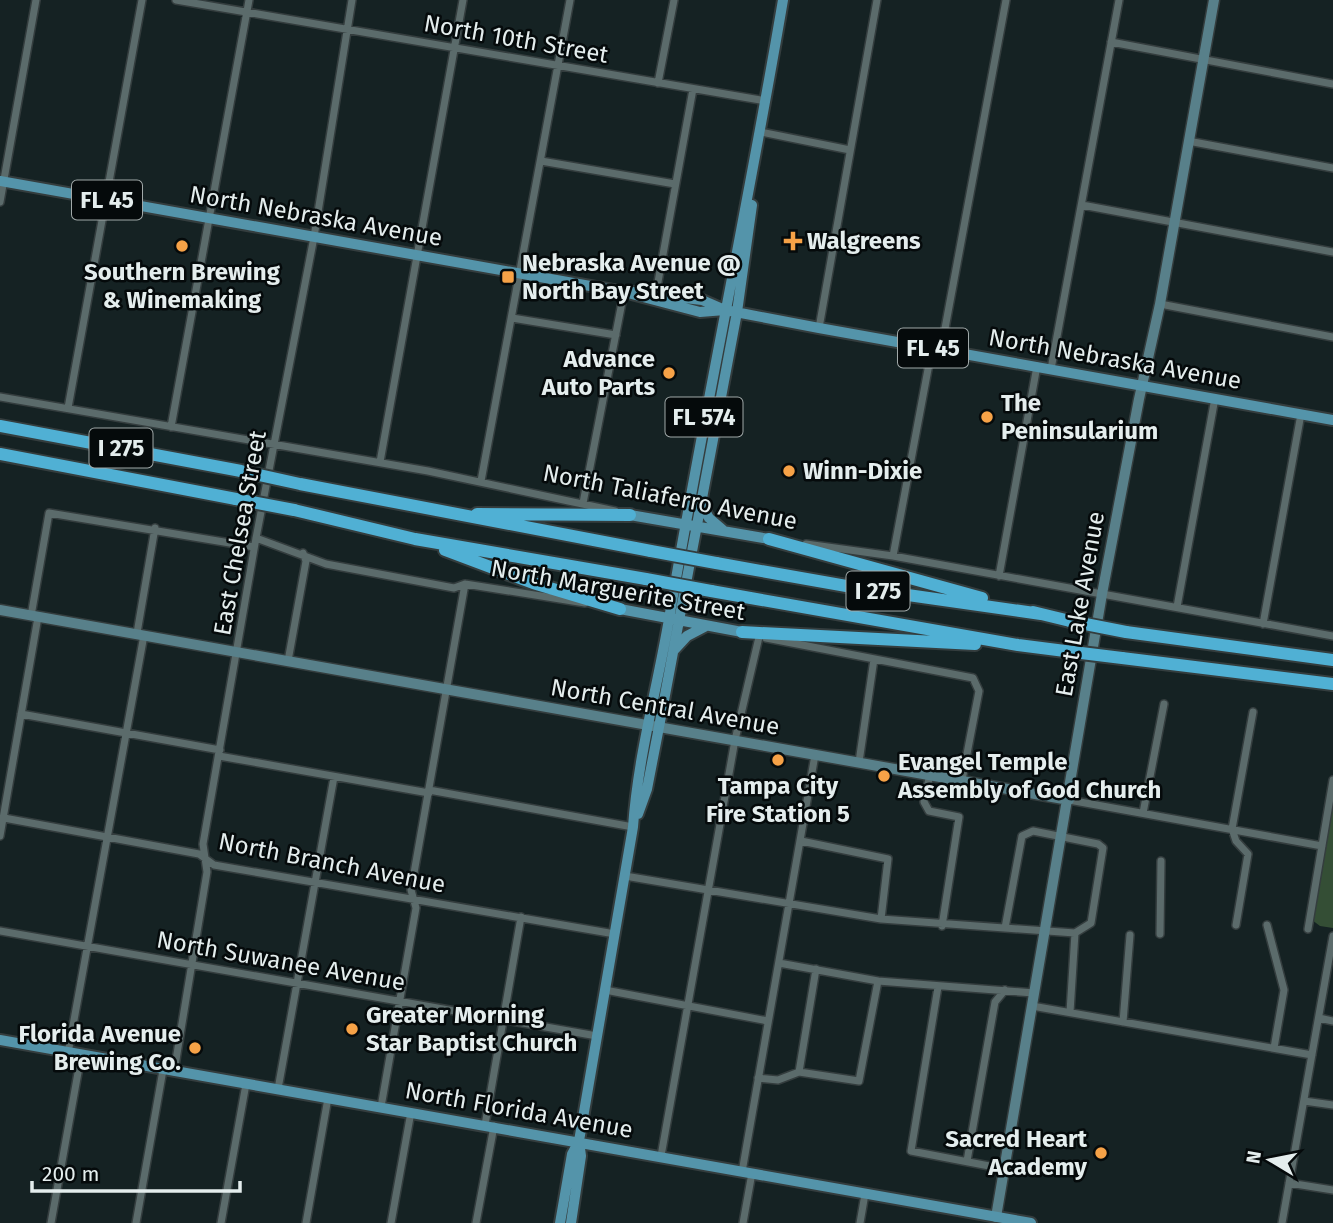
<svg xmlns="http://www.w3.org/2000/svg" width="1333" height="1223" viewBox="0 0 1333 1223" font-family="'Fira Sans',sans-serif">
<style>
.green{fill:#344e35}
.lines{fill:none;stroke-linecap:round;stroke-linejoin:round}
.street-casing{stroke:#343d3e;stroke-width:10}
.secondary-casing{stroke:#343d3e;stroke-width:13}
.primary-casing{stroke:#343d3e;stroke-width:14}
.highway-casing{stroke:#343d3e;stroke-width:16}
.street{stroke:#5b6b6b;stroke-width:7}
.secondary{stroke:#58808a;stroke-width:10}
.primary{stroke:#5494aa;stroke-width:10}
.highway{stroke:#50b0d4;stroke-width:12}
.highway-bridge-casing{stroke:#343d3e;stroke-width:16;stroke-linecap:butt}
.highway-bridge{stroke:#50b0d4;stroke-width:12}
.poi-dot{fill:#f6a247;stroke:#050a0b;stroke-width:2.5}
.labels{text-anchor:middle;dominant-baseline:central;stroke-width:5;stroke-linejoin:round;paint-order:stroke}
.shield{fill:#050a0b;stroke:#a1a9a9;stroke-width:2}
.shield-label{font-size:23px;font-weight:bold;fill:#e4eded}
.street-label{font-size:24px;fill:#e4eded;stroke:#050a0b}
.poi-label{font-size:24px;font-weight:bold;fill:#e4eded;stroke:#050a0b;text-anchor:start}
</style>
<rect width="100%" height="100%" fill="#152223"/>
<path class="green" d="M1333,801V928L1320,926L1312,920Z"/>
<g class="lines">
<g class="street-casing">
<path id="street" d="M176,0L766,101
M1111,42L1333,84
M658,83L674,0
M761,132L850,150
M1188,141L1333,168
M541,161L675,184
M0,202L36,0
M1082,205L1333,252
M656,293L693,89
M1160,304L1333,337
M512,318L616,335
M819,328L877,0
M941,350L1006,0
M1051,369L1119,0
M0,397L428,471L615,511
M68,408L142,0
M171,427L249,0
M380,462L463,0
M481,481L570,0
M583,503L624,292
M256,538L326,564L454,588L465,584L585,603
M806,544L893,556L1333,636
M893,556L932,348
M999,576L1037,366
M1177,607L1215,398
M31,616L49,513L254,547
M1263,624L1301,414
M137,633L155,528
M766,638L973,678L979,691L962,780
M288,661L306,561L303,553
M21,714L220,750
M219,756L429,793
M859,762L874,659
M930,774L924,802L929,811L959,817L942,926
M429,790L633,827
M1069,800L1322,846
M1143,813L1164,704
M4,818L199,854L214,865L615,934
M0,836L38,617
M801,841L888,859L881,919
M625,876L881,919L1075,933
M1236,925L1248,854L1236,841L1232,829L1253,712
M1267,925L1284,990L1274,1048
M1005,928L1022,836L1033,831L1098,844L1103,848L1091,923L1075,933
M1308,929L1333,780
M0,931L597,1036
M1160,934L1161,861
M779,963L878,981L1034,993
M938,987L911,1151L1005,1169
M605,990L768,1021
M1032,1006L1312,1055
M1070,1012L1075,933
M1319,1018L1333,1021
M1123,1022L1130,935
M68,1053L144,635
M174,1072L207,872L203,844L256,538L314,237L352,0
M799,1072L859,1081L878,981
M758,1078L778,1080L799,1072L816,969
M278,1089L334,777
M1304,1101L1333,1105
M381,1107L416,908L411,890L465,584
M485,1125L521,917
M661,1156L735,740L759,637
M967,1161L995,1002L1005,990
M742,1172L815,755
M1289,1183L1333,1190
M51,1223L81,1056
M136,1223L163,1070
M221,1223L246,1084
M306,1223L328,1098
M391,1223L411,1112
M476,1223L494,1126
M743,1223L752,1173
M860,1223L865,1194
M1282,1223L1333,936"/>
</g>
<g class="secondary-casing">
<path id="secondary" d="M0,610L1069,800
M996,1217L1102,594L1139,399L1160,304L1214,0"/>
</g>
<g class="primary-casing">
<path id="primary" d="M0,181L624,292L700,312L725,310
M634,292L702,300L725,310L819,328L1333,420
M700,502L709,518L723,530
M630,515L769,539
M620,609L742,632
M675,649L687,636L706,626
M638,814L647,789L659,727L737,312L752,205
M0,1040L1031,1223
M560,1223L572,1154L579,1141L633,827C638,756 657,689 669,619C704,412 748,207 783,0
M571,1223L581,1156L579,1141"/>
</g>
<g class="highway-casing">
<path id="highway" d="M0,426L241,471
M0,454L236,499
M300,484L651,551
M294,510L415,539L646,579
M477,514L630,515
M769,539L982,598
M445,550L533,583L620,609
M716,563L852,587L1041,614
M711,591L1018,645L1065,651
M1033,612L1070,621
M742,632L975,644
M1126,632L1333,660
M1122,658L1333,684"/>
</g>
<use href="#street" class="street"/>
<use href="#secondary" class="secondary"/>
<use href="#primary" class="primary"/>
<use href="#highway" class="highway"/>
<g class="highway-bridge-casing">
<path id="highway-bridge" d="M241,471L300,484
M236,499L294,510
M651,551L716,563
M646,579L711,591
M1070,621L1126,632
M1065,651L1122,658"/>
</g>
<use href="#highway-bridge" class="highway-bridge"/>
</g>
<g class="poi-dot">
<path d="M789.5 230.5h7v7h7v7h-7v7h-7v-7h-7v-7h7z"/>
<circle cx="182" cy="246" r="7"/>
<rect x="501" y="270" width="14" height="14" rx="3.5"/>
<circle cx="669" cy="373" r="7"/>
<circle cx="987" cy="417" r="7"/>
<circle cx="789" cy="471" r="7"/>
<circle cx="778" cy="760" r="7"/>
<circle cx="884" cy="776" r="7"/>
<circle cx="352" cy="1029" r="7"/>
<circle cx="195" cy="1048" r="7"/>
<circle cx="1101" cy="1153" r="7"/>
</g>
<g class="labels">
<g class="shield">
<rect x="72" y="180.5" width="70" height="39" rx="5"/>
<rect x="898" y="328.5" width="70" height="39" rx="5"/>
<rect x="665.5" y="397.5" width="77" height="39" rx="5"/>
<rect x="89.5" y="428.5" width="63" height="39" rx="5"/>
<rect x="846.5" y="571.5" width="63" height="39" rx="5"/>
</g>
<g class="shield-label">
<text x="107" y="200">FL 45</text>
<text x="933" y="348">FL 45</text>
<text x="704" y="417">FL 574</text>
<text x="121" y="448">I 275</text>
<text x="878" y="591">I 275</text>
</g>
<g class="street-label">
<text transform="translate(516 39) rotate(10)">North 10th Street</text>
<text transform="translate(316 216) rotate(10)">North Nebraska Avenue</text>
<text transform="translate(1115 359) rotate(10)">North Nebraska Avenue</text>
<text transform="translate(670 497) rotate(11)">North Taliaferro Avenue</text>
<text transform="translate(240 533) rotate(-80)">East Chelsea Street</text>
<text transform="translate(618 590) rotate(10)">North Marguerite Street</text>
<text transform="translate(1080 604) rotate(-80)">East Lake Avenue</text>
<text transform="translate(665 707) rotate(10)">North Central Avenue</text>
<text transform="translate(332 863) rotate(11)">North Branch Avenue</text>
<text transform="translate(281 961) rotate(10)">North Suwanee Avenue</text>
<text transform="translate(519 1110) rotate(10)">North Florida Avenue</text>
</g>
<g class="poi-label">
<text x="807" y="241">Walgreens</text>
<text x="522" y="263">Nebraska Avenue @<tspan x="522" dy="28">North Bay Street</tspan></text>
<text x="182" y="272" text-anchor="middle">Southern Brewing<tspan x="182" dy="28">&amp; Winemaking</tspan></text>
<text x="655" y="359" text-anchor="end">Advance<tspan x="655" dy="28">Auto Parts</tspan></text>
<text x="1001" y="403">The<tspan x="1001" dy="28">Peninsularium</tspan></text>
<text x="803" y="471">Winn-Dixie</text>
<text x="898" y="762">Evangel Temple<tspan x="898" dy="28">Assembly of God Church</tspan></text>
<text x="778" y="786" text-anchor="middle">Tampa City<tspan x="778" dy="28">Fire Station 5</tspan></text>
<text x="366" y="1015">Greater Morning<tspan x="366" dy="28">Star Baptist Church</tspan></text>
<text x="181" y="1034" text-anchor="end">Florida Avenue<tspan x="181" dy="28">Brewing Co.</tspan></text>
<text x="1087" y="1139" text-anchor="end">Sacred Heart<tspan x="1087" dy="28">Academy</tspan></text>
</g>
</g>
<g transform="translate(1270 1160) rotate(280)" stroke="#050a0b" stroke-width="5" paint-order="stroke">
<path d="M0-5L12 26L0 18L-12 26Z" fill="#e4eded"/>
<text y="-10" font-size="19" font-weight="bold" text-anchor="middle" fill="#e4eded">N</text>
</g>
<path d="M32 1181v10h208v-10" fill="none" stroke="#e4eded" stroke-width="3.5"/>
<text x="42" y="1181" font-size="21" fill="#e4eded" stroke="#050a0b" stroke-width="5" paint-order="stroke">200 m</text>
</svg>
